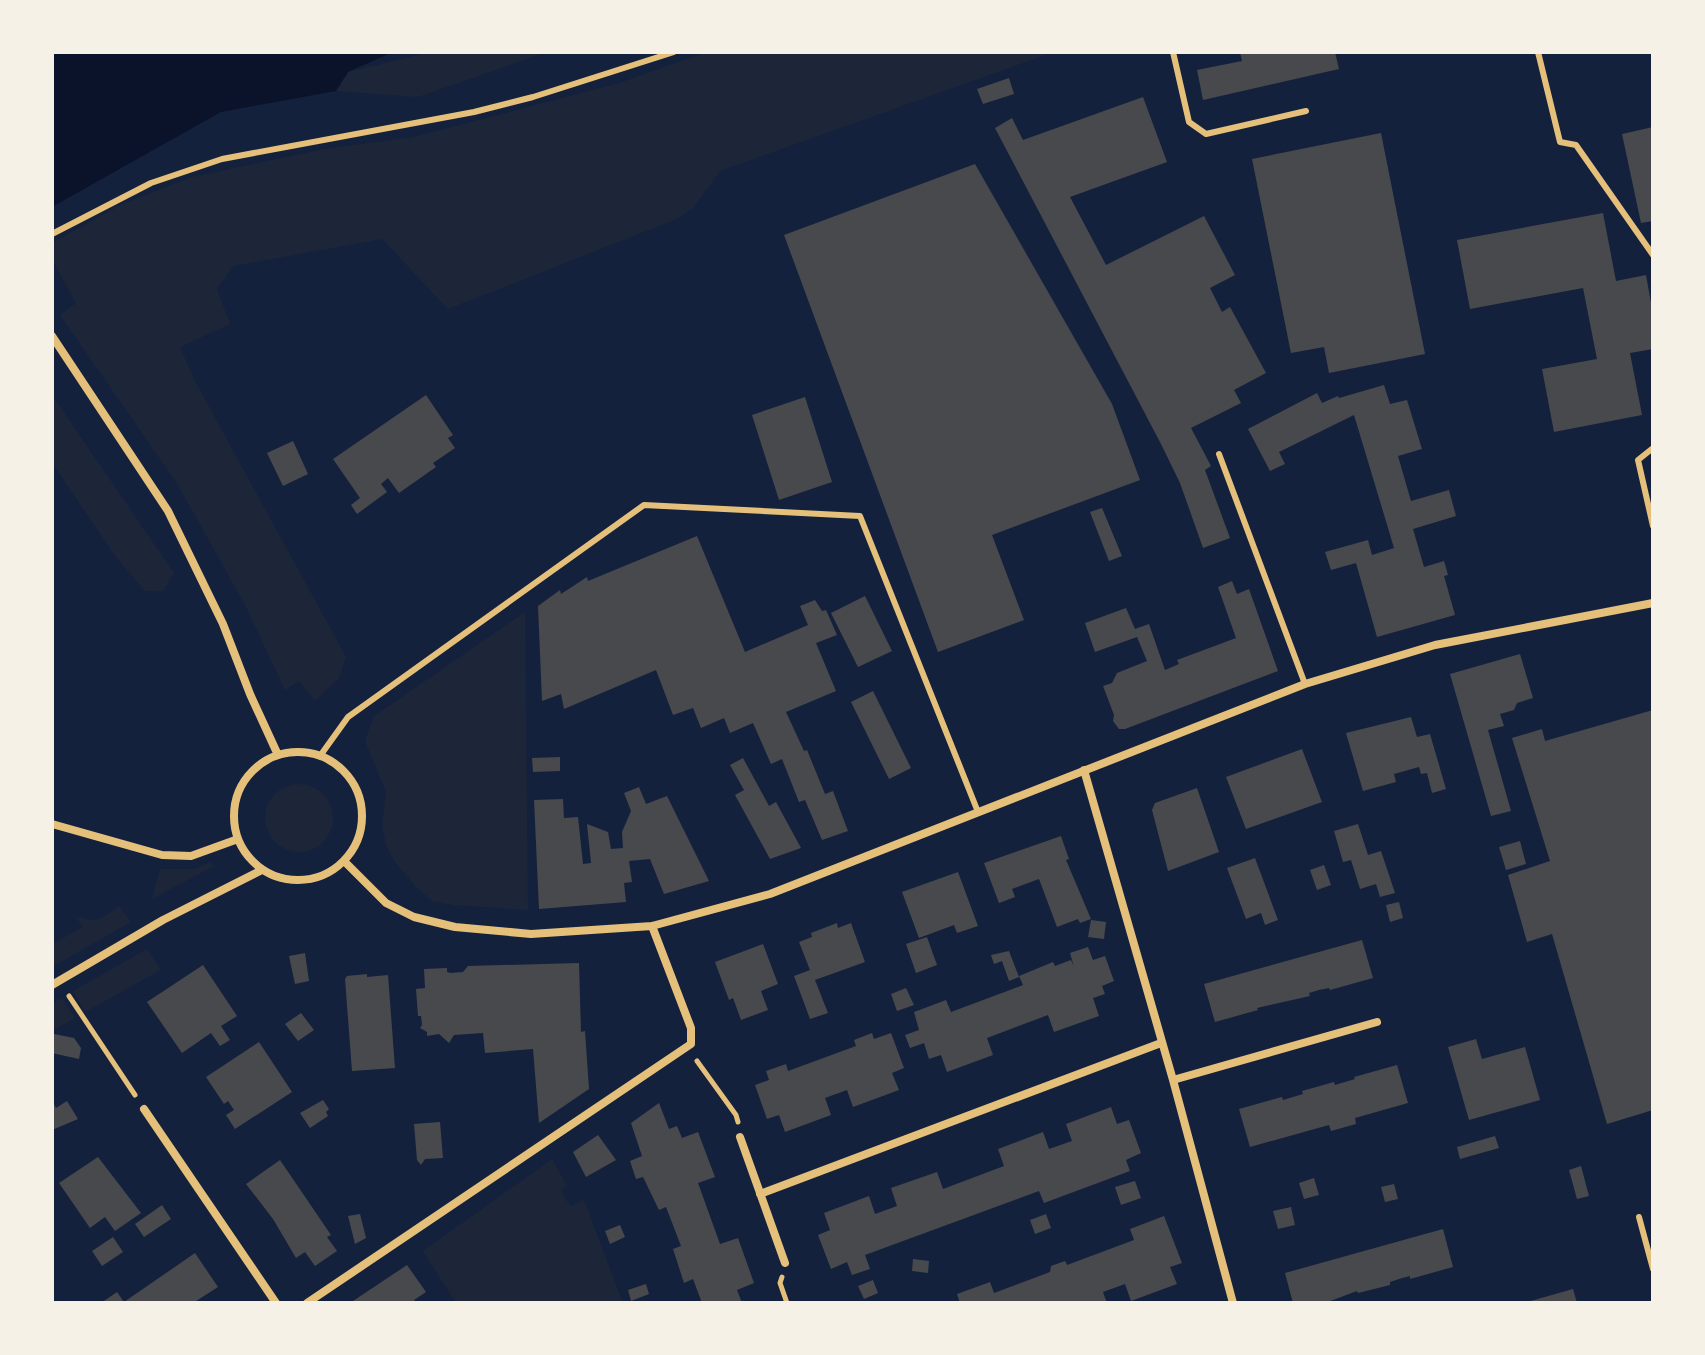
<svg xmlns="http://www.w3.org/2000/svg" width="1705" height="1355" viewBox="0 0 1705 1355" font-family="Jost,sans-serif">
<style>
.green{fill:#1d2539}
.water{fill:#0b132b}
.building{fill:#48494c}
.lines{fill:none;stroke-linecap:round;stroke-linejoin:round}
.path{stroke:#e5c07b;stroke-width:5}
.service{stroke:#e5c07b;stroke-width:6}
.minor{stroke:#e5c07b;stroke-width:8}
</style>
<rect width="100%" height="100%" fill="#14213d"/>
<path class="green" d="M430,52H547L418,97L336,91L348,72Z
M707,52H1054L720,171L693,208L677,219L448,309L382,239L233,266L217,289L230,324L180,347L194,379L346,657L339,678L315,701L299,681L285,690L246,607L178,485L60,315L76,303L52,259V243L122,204L192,177L324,149L414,137L619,83Z
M52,395L174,573L163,591H145L116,557L52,463Z
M525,612L528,910L454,905L432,901L415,886L395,862L386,845L382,826L386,792L365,741L373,717Z
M265 818a34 34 0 1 1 68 0a34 34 0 1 1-68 0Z
M211,862L214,866L152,899L160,869H195Z
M119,906L131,922L52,967V944L83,927L75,916C97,924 102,919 119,906Z
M147,949L161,970L85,1012L73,991Z
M62,998L75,1018L52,1031V1004Z
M552,1159L567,1186L561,1190L570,1206L584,1200L623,1303H456L423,1251Z"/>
<path class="water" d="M52,52H393L348,72L336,91L221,112L52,207Z"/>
<path class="building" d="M1240,52H1335L1339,69L1203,100L1197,70L1242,61Z
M1009,78L1014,94L983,104L977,89Z
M1143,97L1167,162L1070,197L1106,265L1204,216L1235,275L1210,288L1222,312L1230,307L1266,373L1234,390L1241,403L1191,428L1211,466L1205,470L1230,538L1203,548L1180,483L1161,444L995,128L1012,118L1023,140Z
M1653,127V221L1641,223L1622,134Z
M1381,133L1425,354L1329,373L1324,347L1291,353L1252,159Z
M975,164L1112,404L1140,480L992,535L1024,620L938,652L784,235Z
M1603,213L1616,281L1646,275L1653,314V349L1630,353L1642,415L1554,432L1542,369L1597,359L1583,288L1470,309L1457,240Z
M1384,385L1390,404L1407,400L1422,449L1398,456L1411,501L1449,490L1456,516L1413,529L1424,567L1444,561L1448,575L1444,576L1455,615L1377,637L1356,563L1331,570L1325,552L1368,540L1372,555L1394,548L1354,415L1279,452L1285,464L1270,471L1248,429L1317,393L1322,403L1338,396L1339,398Z
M426,395L453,435L448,438L455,448L433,463L436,467L399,493L388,478L381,484L387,492L357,514L351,505L360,498L333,459Z
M805,397L832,482L779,500L752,415Z
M293,441L308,474L283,486L267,453Z
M1102,508L1122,556L1109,561L1090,512Z
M697,536L745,652L808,625L800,606L815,600L822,611L826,610L837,635L816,643L836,691L786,712L804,751L807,750L825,794L833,791L848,831L822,840L805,800L799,802L782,759L771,764L753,723L730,733L724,718L701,728L693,708L673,715L656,670L564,709L561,694L542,701L538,606L560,590L561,594L587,577L588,581Z
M1232,581L1237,594L1249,589L1278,671L1125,729H1119L1113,721L1114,715L1103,686L1112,683L1117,673L1147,661L1137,637L1095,652L1085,623L1126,608L1135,629L1149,624L1165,670L1179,664L1177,660L1236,638L1218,587Z
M865,596L892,651L858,667L831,613Z
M1520,654L1533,698L1517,703L1514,710L1500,714L1504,726L1488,730L1511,811L1491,816L1450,674Z
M873,691L911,768L889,779L851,702Z
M1653,710V1110L1607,1124L1552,934L1527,942L1508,875L1550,861L1512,738L1542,729L1545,741Z
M1411,717L1417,737L1430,734L1446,789L1432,793L1427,773L1421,774L1419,767L1394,774L1396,782L1363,791L1346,733Z
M1302,749L1322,802L1246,829L1226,777Z
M560,757V771L533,772L532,758Z
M743,758L769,806L776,802L801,848L770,859L735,795L744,790L730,765Z
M639,787L646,804L667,796L709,881L664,894L650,859L629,861L632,882L624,883L626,902L539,909L534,800L563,799L564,818L578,817L583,864L591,863L587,824L608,832L611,849L623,848L622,832L631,811L624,793Z
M1197,788L1219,852L1168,871L1152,810L1155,803Z
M1358,824L1368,855L1381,851L1395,893L1380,897L1376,884L1360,889L1351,860L1343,862L1334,831Z
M1061,836L1069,859L1066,860L1091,919L1080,923L1078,919L1057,927L1039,879L1012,889L1015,897L999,903L984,863Z
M1520,841L1526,864L1506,870L1499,847Z
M1255,858L1278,920L1265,925L1261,913L1246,919L1227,868Z
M1324,865L1331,885L1317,890L1310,870Z
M958,872L978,926L957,933L954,925L919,938L902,892Z
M1399,902L1403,918L1390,922L1386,905Z
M1091,920L1106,922L1104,939L1088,937Z
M837,923L838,928L851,923L865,962L815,980L828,1013L810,1019L794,976L810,970L799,942L812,937L811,933Z
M927,937L937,965L916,973L906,944Z
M1362,940L1373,978L1330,990L1329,988L1319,990L1309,993L1310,996L1257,1008L1258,1010L1215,1022L1204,984Z
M763,944L778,984L761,991L768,1010L741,1020L733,998L729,1000L715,962Z
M1088,947L1093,960L1105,956L1114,981L1102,986L1105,994L1093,998L1099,1016L1054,1032L1048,1015L987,1038L993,1055L947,1072L941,1055L929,1059L924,1043L910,1048L905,1035L919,1030L914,1012L946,1000L951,1012L1023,985L1019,976L1053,962L1055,966L1071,960L1074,967L1070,953Z
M1009,951L1019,977L1009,981L1002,961L994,964L991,955Z
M305,953L309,981L295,984L289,956Z
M579,963L581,1032L585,1031L589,1089L539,1123L533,1049L485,1053L483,1033L454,1035L449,1043L439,1034L427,1036V1032L420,1028L422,1025L421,1016H418L416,989L425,988L424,969L447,968V972L451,973L463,972L468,966Z
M203,965L237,1016L221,1026L230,1040L220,1046L211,1033L182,1053L147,1002Z
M367,974V977L388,975L395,1068L352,1071L345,979L347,976Z
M906,988L914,1005L897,1011L891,994Z
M301,1013L314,1030L298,1041L285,1024Z
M872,1033L874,1039L891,1033L904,1068L892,1073L899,1090L853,1107L847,1090L825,1098L831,1115L785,1132L779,1115L767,1119L755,1085L769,1080L766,1071L786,1064L788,1071L856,1046L854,1040Z
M54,1034L74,1038L81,1048L79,1059L52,1053Z
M1476,1039L1482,1059L1525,1047L1540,1100L1469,1120L1448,1047Z
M259,1042L292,1092L235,1129L226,1115L234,1110L228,1101L224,1104L206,1077Z
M1397,1065L1408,1103L1355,1118L1356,1124L1331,1131L1329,1125L1250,1147L1239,1109L1282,1097L1283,1100L1303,1094L1302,1091L1334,1082L1335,1085L1355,1079L1354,1077Z
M323,1100L329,1109L326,1112L328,1116L310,1128L300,1113Z
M52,1101L56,1108L67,1101L78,1119L52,1130Z
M659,1103L669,1129L677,1126L682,1138L698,1132L715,1177L698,1183L702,1194L720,1244L738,1238L754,1283L737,1290L742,1303H702L693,1279L684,1283L673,1249L681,1246L666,1207L659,1210L643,1177L636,1179L630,1161L642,1156L631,1123Z
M1111,1107L1117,1124L1129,1120L1141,1153L1126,1160L1130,1171L1044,1203L1039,1191L865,1255L870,1269L852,1275L847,1262L831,1269L818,1235L830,1230L824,1213L869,1196L875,1214L897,1206L891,1188L937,1172L943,1189L1004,1166L998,1149L1043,1132L1049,1149L1072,1141L1066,1124Z
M440,1122L443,1158L425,1159L421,1165L417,1160L414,1124Z
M598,1135L616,1160L586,1177L573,1152Z
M1495,1136L1499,1148L1460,1159L1457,1147Z
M98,1157L141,1213L115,1231L105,1217L90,1228L59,1183Z
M280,1160L331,1235L327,1237L337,1251L315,1266L305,1252L296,1258L273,1219L246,1184Z
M1581,1166L1589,1196L1577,1199L1569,1170Z
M1314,1178L1319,1195L1304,1199L1299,1183Z
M1135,1181L1141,1198L1121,1205L1115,1187Z
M1394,1184L1398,1199L1385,1202L1381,1187Z
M162,1205L171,1219L144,1237L135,1224Z
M1291,1207L1295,1225L1278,1229L1273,1211Z
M360,1214L366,1238L355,1244L348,1216Z
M1046,1214L1051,1228L1035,1234L1030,1220Z
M1164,1216L1182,1263L1170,1267L1177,1284L1131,1301L1125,1284L1103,1292L1107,1303H960L957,1294L990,1282L994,1293L1050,1272L1051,1266L1065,1261L1067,1265L1134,1240L1130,1229Z
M620,1225L625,1237L610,1244L605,1231Z
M1443,1229L1453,1267L1410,1279V1276L1399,1279L1390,1282V1285L1358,1293L1357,1291L1325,1303H1293L1285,1273Z
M113,1237L123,1252L102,1266L92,1251Z
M195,1253L218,1287L193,1303H101L117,1292L124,1302Z
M913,1259L929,1261L928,1273L912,1271Z
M407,1265L426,1292L414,1300L416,1303H350Z
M873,1280L878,1293L864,1299L858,1286Z
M646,1284L649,1294L631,1301L628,1290Z
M1573,1289L1577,1303H1528L1527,1302Z"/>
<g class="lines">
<path class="path" d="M69,996L135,1095
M697,1061L736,1115L738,1122
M782,1277L780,1283L787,1303"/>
<path class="service" d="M1173,52L1189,122L1206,134L1306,111
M1538,52L1560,142L1576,145L1653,255
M52,234L151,183L222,159L474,112L533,97L674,52
M1653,448L1638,460L1653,526
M1219,454L1305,684
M320,756L348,717L644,505L860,516L978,812
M1639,1217L1653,1269"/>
<path class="minor" d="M52,336L168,511L223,624L250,694L278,755
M234 816a64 64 0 1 1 128 0a64 64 0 1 1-128 0Z
M1084,770L1173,1080L1233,1303
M52,824L162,855L191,856L238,839
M344,861L386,903L414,917L455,927L531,934L652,926L770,894L1305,684L1435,645L1653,603
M52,985L163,920L262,870
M1173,1080L1377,1022
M144,1109L276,1303
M740,1137L785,1263
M760,1194L1161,1043
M307,1303L691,1044V1028L652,926"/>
</g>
<rect width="1705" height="1355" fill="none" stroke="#f6f1e7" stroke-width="108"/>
</svg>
